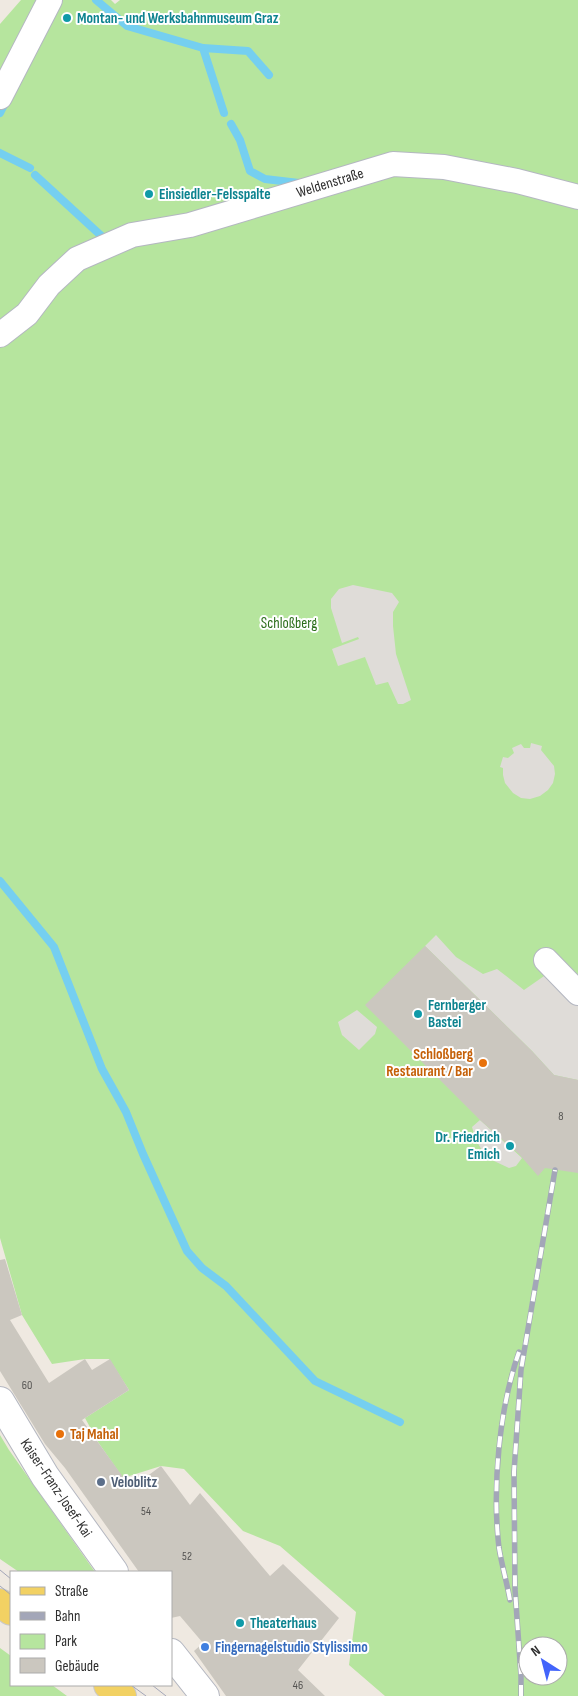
<svg xmlns="http://www.w3.org/2000/svg" width="578" height="1696" viewBox="0 0 578 1696" font-family="'Sofia Sans Condensed',sans-serif">
<style>
.green{fill:#b6e59e;fill-rule:evenodd}
.plaza{fill:#dfdcd8}
.lines{fill:none;stroke-linecap:round;stroke-linejoin:round}
.stream{stroke:#75cff0;stroke-width:8}
.building{fill:#cbc7bf}
.pedestrian-casing{stroke:#b4b7c1;stroke-width:26}
.minor-casing{stroke:#b4b7c1;stroke-width:30}
.primary-casing{stroke:#c9c9c9;stroke-width:30}
.pedestrian{stroke:#fff;stroke-width:24}
.minor{stroke:#fff;stroke-width:28}
.primary{stroke:#f2d163;stroke-width:28}
.tram{stroke:#a3a6b8;stroke-width:1}
.rail-casing{stroke:#a3a6b8;stroke-width:5.5}
.rail{stroke:#fff;stroke-width:4;stroke-dasharray:11;stroke-linecap:butt}
.culture-dot{fill:#0f9aa8;stroke:#fff;stroke-width:2}
.food-dot{fill:#e8710a;stroke:#fff;stroke-width:2}
.service-dot{fill:#5c6f8a;stroke:#fff;stroke-width:2}
.shop-dot{fill:#3f7fe0;stroke:#fff;stroke-width:2}
.labels{text-anchor:middle;dominant-baseline:central;stroke-width:4;stroke-linejoin:round;paint-order:stroke}
.number-label{font-size:12px;fill:#555452}
.culture-label{font-size:15px;font-weight:bold;fill:#0d838f;stroke:#fff;text-anchor:start}
.street-label{font-size:15px;fill:#2e2e2e;stroke:#fff}
.park-label{font-size:15px;fill:#2c6e1b;stroke:#fff}
.food-label{font-size:15px;font-weight:bold;fill:#c56008;stroke:#fff;text-anchor:end}
.service-label{font-size:15px;font-weight:bold;fill:#4e5e75;stroke:#fff;text-anchor:start}
.shop-label{font-size:15px;font-weight:bold;fill:#366cbe;stroke:#fff;text-anchor:start}
</style>
<rect width="100%" height="100%" fill="#efe9e1"/>
<path class="green" d="M21,0H111L115,4L120,0H578V1696H385L349,1665L356,1612L280,1546L243,1531L184,1469L161,1466L123,1478L98,1442L85,1418L129,1390L109,1359H85L52,1364L22,1315L0,1238V24ZM528,1646H558V1676H528Z
M0,1435L9,1450L95,1572H19L0,1559Z
M0,1648L11,1656V1685H52L67,1696H0Z"/>
<path class="plaza" d="M353,585L392,593L399,602L393,612V626L396,654L411,700L403,704H398L388,682L376,685L365,657L338,666L332,649L359,639L358,637L342,643L331,608V599L339,589Z
M531,743L542,746L541,750L554,766L555,774L553,783L548,790L540,796L530,799L521,798L513,793L505,783L503,775V768L500,767L503,757L508,758L514,753L512,748L521,744L524,748H530Z
M436,935L456,957L483,974L497,969L524,990L547,974L578,1005V1080L554,1075L532,1051L425,946Z
M357,1010L377,1027L375,1034L359,1050L342,1035L338,1022Z
M480,1120L522,1158L516,1166L509,1168L494,1161L483,1152L476,1140L472,1127Z"/>
<g class="lines">
<path class="stream" d="M96,0L127,26L203,48L224,113
M203,48L248,51L269,75
M0,113L7,99
M231,124L240,140L250,171L265,179L299,183
M0,153L30,168
M35,175L108,242
M0,881L54,947L102,1069L126,1112L143,1154L187,1251L202,1268L226,1286L315,1381L400,1422"/>
</g>
<path class="building" d="M425,946L532,1051L554,1075L578,1080V1173L545,1168L538,1176L519,1154L480,1120L365,1005Z
M5,1259L22,1315L10,1320L49,1383L85,1359L92,1370L110,1359L129,1390L82,1420L131,1488L161,1466L190,1505L200,1493L270,1576L283,1564L339,1618L298,1670L325,1696H226L194,1651L203,1643L180,1616L171,1618V1572H139L65,1468L45,1444L0,1371V1260Z"/>
<g class="lines">
<g class="pedestrian-casing">
<path id="pedestrian" d="M0,97L50,0
M0,335L27,314L49,285L77,259L132,235L190,225L393,164L444,167L517,181L578,197
M546,960L578,993"/>
</g>
<g class="minor-casing">
<path id="minor" d="M0,1401L45,1476L114,1572
M171,1653L205,1696"/>
</g>
<g class="primary-casing">
<path id="primary" d="M0,1603L11,1611
M108,1685L122,1696"/>
</g>
<use href="#pedestrian" class="pedestrian"/>
<use href="#minor" class="minor"/>
<use href="#primary" class="primary"/>
<path class="tram" d="M0,1570L11,1579
M0,1586L11,1595
M131,1685L146,1696
M152,1685L166,1696"/>
<g class="rail-casing">
<path id="rail" d="M510,1600C507,1583 502,1566 499,1548C492,1488 499,1409 519,1352
M521,1696V1676L515,1589L514,1472L521,1370L555,1170"/>
</g>
<use href="#rail" class="rail"/>
</g>
<g class="culture-dot">
<circle cx="67" cy="18" r="5"/>
<circle cx="149" cy="194" r="5"/>
<circle cx="418" cy="1014" r="5"/>
<circle cx="510" cy="1146" r="5"/>
<circle cx="240" cy="1623" r="5"/>
</g>
<g class="food-dot">
<circle cx="483" cy="1063" r="5"/>
<circle cx="60" cy="1434" r="5"/>
</g>
<circle class="service-dot" cx="101" cy="1482" r="5"/>
<circle class="shop-dot" cx="205" cy="1647" r="5"/>
<g class="labels">
<g class="number-label">
<text x="561" y="1116">8</text>
<text x="27" y="1385">60</text>
<text x="146" y="1511">54</text>
<text x="187" y="1556">52</text>
<text x="298" y="1685">46</text>
</g>
<g class="culture-label">
<text x="77" y="18">Montan- und Werksbahnmuseum Graz</text>
<text x="159" y="194">Einsiedler-Felsspalte</text>
<text x="428" y="1005">Fernberger<tspan x="428" dy="17">Bastei</tspan></text>
<text x="500" y="1137" text-anchor="end">Dr. Friedrich<tspan x="500" dy="17">Emich</tspan></text>
<text x="250" y="1623">Theaterhaus</text>
</g>
<g class="street-label">
<text transform="translate(330 183) rotate(-17)">Weldenstraße</text>
<text transform="translate(56 1488) rotate(56)">Kaiser-Franz-Josef-Kai</text>
</g>
<g class="park-label">
<text x="289" y="623">Schloßberg</text>
</g>
<g class="food-label">
<text x="473" y="1054">Schloßberg<tspan x="473" dy="17">Restaurant / Bar</tspan></text>
<text x="70" y="1434" text-anchor="start">Taj Mahal</text>
</g>
<g class="service-label">
<text x="111" y="1482">Veloblitz</text>
</g>
<g class="shop-label">
<text x="215" y="1647">Fingernagelstudio Stylissimo</text>
</g>
</g>
<rect x="10" y="1571" width="162" height="115" fill="#ffffff" stroke="#ababab"/>
<rect x="20" y="1587" width="25" height="8" fill="#f2d163" stroke="#ababab"/>
<text x="55" y="1596" font-size="15" fill="#2e2e2e">Straße</text>
<rect x="20" y="1612" width="25" height="8" fill="#a3a6b8" stroke="#ababab"/>
<text x="55" y="1621" font-size="15" fill="#2e2e2e">Bahn</text>
<rect x="20" y="1634" width="25" height="15" fill="#b6e59e" stroke="#ababab"/>
<text x="55" y="1646" font-size="15" fill="#2e2e2e">Park</text>
<rect x="20" y="1658" width="25" height="15" fill="#cbc7bf" stroke="#ababab"/>
<text x="55" y="1671" font-size="15" fill="#2e2e2e">Gebäude</text>
<g transform="translate(543 1661) rotate(324)"><circle r="24" fill="#ffffff" stroke="#ababab"/>
<path d="M0-4L9 19L0 12L-9 19Z" fill="#4264fb"/>
<text y="-8" font-size="14" font-weight="bold" text-anchor="middle" fill="#2e2e2e">N</text>
</g>
</svg>
